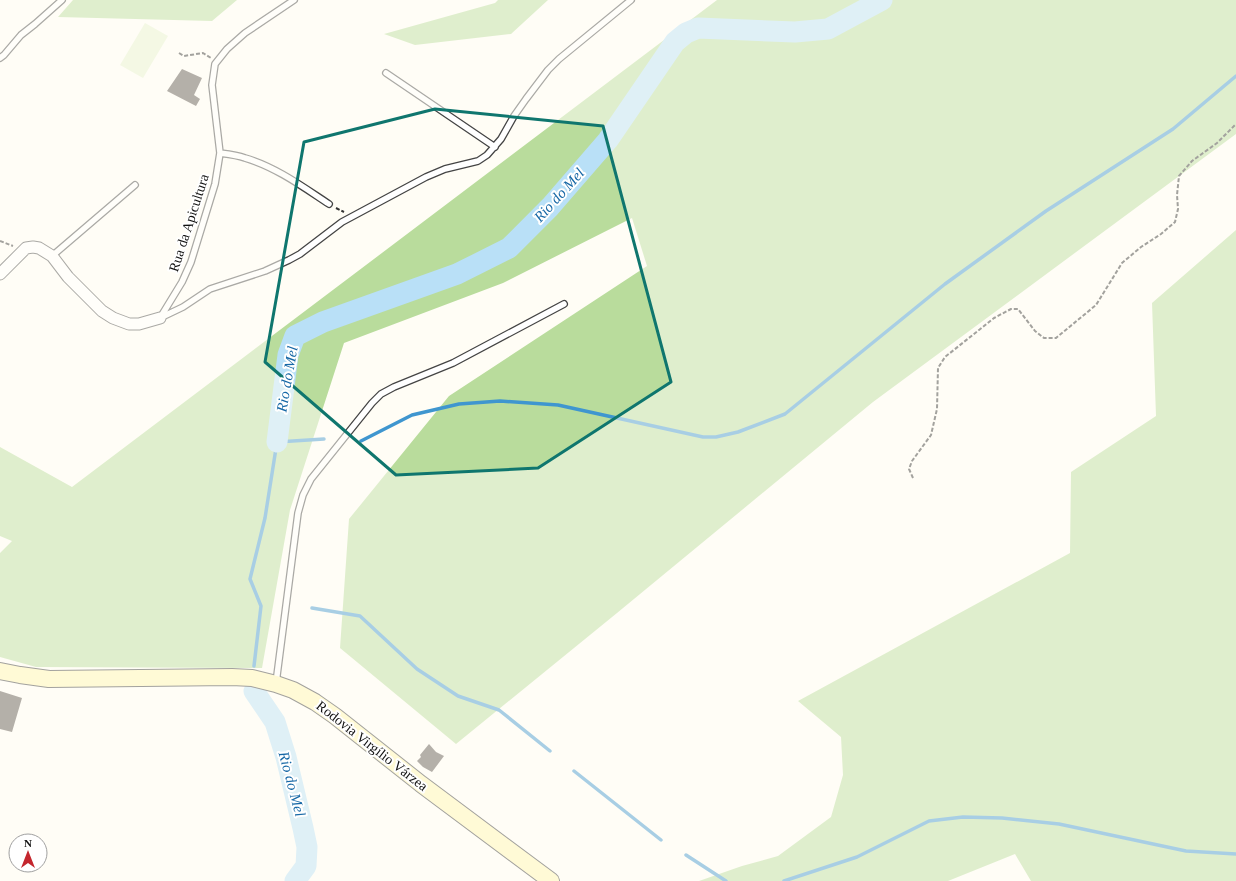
<svg xmlns="http://www.w3.org/2000/svg" width="1236" height="881" viewBox="0 0 1236 881" font-family="Georgia,serif">
<style>
.forest{fill:#b9dc9c}
.pitch{fill:#e6f2cf}
.lines{fill:none;stroke-linecap:round;stroke-linejoin:round}
.stream{stroke:#3f96cf;stroke-width:3.5}
.river{stroke:#b9e0f7;stroke-width:21}
.building{fill:#5a524d}
.service-casing{stroke:#444;stroke-width:8}
.minor-casing{stroke:#444;stroke-width:13}
.secondary-casing{stroke:#333;stroke-width:18}
.path{stroke:#333;stroke-width:2;stroke-dasharray:4 2;stroke-linecap:butt}
.service{stroke:#fff;stroke-width:5.5}
.minor{stroke:#fff;stroke-width:11}
.secondary{stroke:#fff6b0;stroke-width:16}
.marked{fill:none;stroke:#0f766e;stroke-width:3;stroke-linejoin:round}
.labels{text-anchor:middle;dominant-baseline:central;stroke-width:4;stroke-linejoin:round;paint-order:stroke}
.street-label{font-size:14px;fill:#111;stroke:#fff}
.water-label{font-size:15px;font-style:italic;fill:#1768a6;stroke:#fff}
</style>
<rect width="100%" height="100%" fill="#fffdf5"/>
<path class="forest" d="M73,0H237L212,21L58,17Z
M498,0H548L511,34L415,45L384,34L495,3Z
M717,0H1236V134L873,402L617,613L456,744L340,648L349,519L449,396L647,266L632,218L503,283L344,343L290,510L262,668L36,667L0,657V553L12,541L0,536V447L72,487Z
M1236,230V881H1031L1015,854L948,881H699L742,866L778,856L831,817L843,775L841,737L798,701L1070,553L1071,472L1156,416L1152,303Z"/>
<path class="pitch" d="M145,23L168,36L143,78L120,65Z"/>
<g class="lines">
<path class="stream" d="M361,441L412,415L459,404L500,401L558,405L703,437H716L738,432L785,414L945,284L1046,211L1173,129L1236,76
M312,608L360,616L417,669L458,696L499,710L550,751
M254,666L261,606L250,579L265,518L277,442L324,439
M574,771L661,840
M686,855L726,881
M784,881L857,857L929,821L963,817L1002,818L1059,824L1186,851L1236,854"/>
<path class="river" d="M277,442L288,355L295,336L323,322L457,274L509,248L550,207L608,140L675,42L686,33L698,28L795,32L828,29L882,0
M254,691L275,722L286,757L303,828L307,847L306,866L295,881"/>
</g>
<path class="building" d="M182,69L202,78L194,95L200,99L196,106L167,91Z
M0,691L22,698L12,732L0,729Z
M429,744L436,752L444,756L432,772L423,767L417,761L421,757L420,755Z"/>
<g class="lines">
<g class="service-casing">
<path id="service" d="M0,58L4,55L21,35L35,24L62,0
M386,73L495,147
M220,153C228,154 237,155 245,158C276,167 303,187 329,204
M52,256L135,185
M160,318L183,307L210,289L265,271L289,260L300,254L342,222L426,177L445,169L478,161L487,155L501,139L514,116L526,99L548,70L559,59L631,0
M160,318L182,282L191,262L215,184L220,153L212,85L215,64L227,49L245,33L294,0
M276,683L298,513L303,495L311,479L372,403L381,394L394,387L453,363L564,304"/>
</g>
<g class="minor-casing">
<path id="minor" d="M0,274L26,248L33,247L39,248L52,256L68,277L102,311L113,318L129,324H139L160,318"/>
</g>
<g class="secondary-casing">
<path id="secondary" d="M0,671L20,675L49,679L232,677L252,678L276,684L293,690L315,702L335,716L421,784L551,881"/>
</g>
<path class="path" d="M179,53L184,56L203,53L211,58
M336,208L344,212
M0,241L13,246
M913,478L909,469L912,461L931,435L937,409L938,368L945,357L994,318L1011,309H1018L1035,331L1044,338H1056L1096,305L1122,263L1141,247L1161,234L1175,222L1178,209L1177,195L1179,176L1192,161L1217,143L1236,124"/>
<use href="#service" class="service"/>
<use href="#minor" class="minor"/>
<use href="#secondary" class="secondary"/>
</g>
<path d="M0 0H1236V881H0ZM435,109L603,126L671,382L538,468L396,475L265,362L304,142Z" fill="#fffdf5" fill-opacity=".55" fill-rule="evenodd"/>
<path class="marked" d="M435,109L603,126L671,382L538,468L396,475L265,362L304,142Z"/>
<g class="labels">
<g class="street-label">
<text transform="translate(189 223) rotate(-72)">Rua da Apicultura</text>
<text transform="translate(372 746) rotate(38)">Rodovia Virgílio Várzea</text>
</g>
<g class="water-label">
<text transform="translate(559 195) rotate(-48)">Rio do Mel</text>
<text transform="translate(287 379) rotate(-80)">Rio do Mel</text>
<text transform="translate(292 784) rotate(75)">Rio do Mel</text>
</g>
</g>
<g transform="translate(28 853)"><circle r="19" fill="#ffffff" stroke="#a0a0a0"/>
<path d="M0-3L7 15L0 10L-7 15Z" fill="#c4262e"/>
<text y="-6" font-size="11" font-weight="bold" text-anchor="middle" fill="#111111">N</text>
</g>
</svg>
